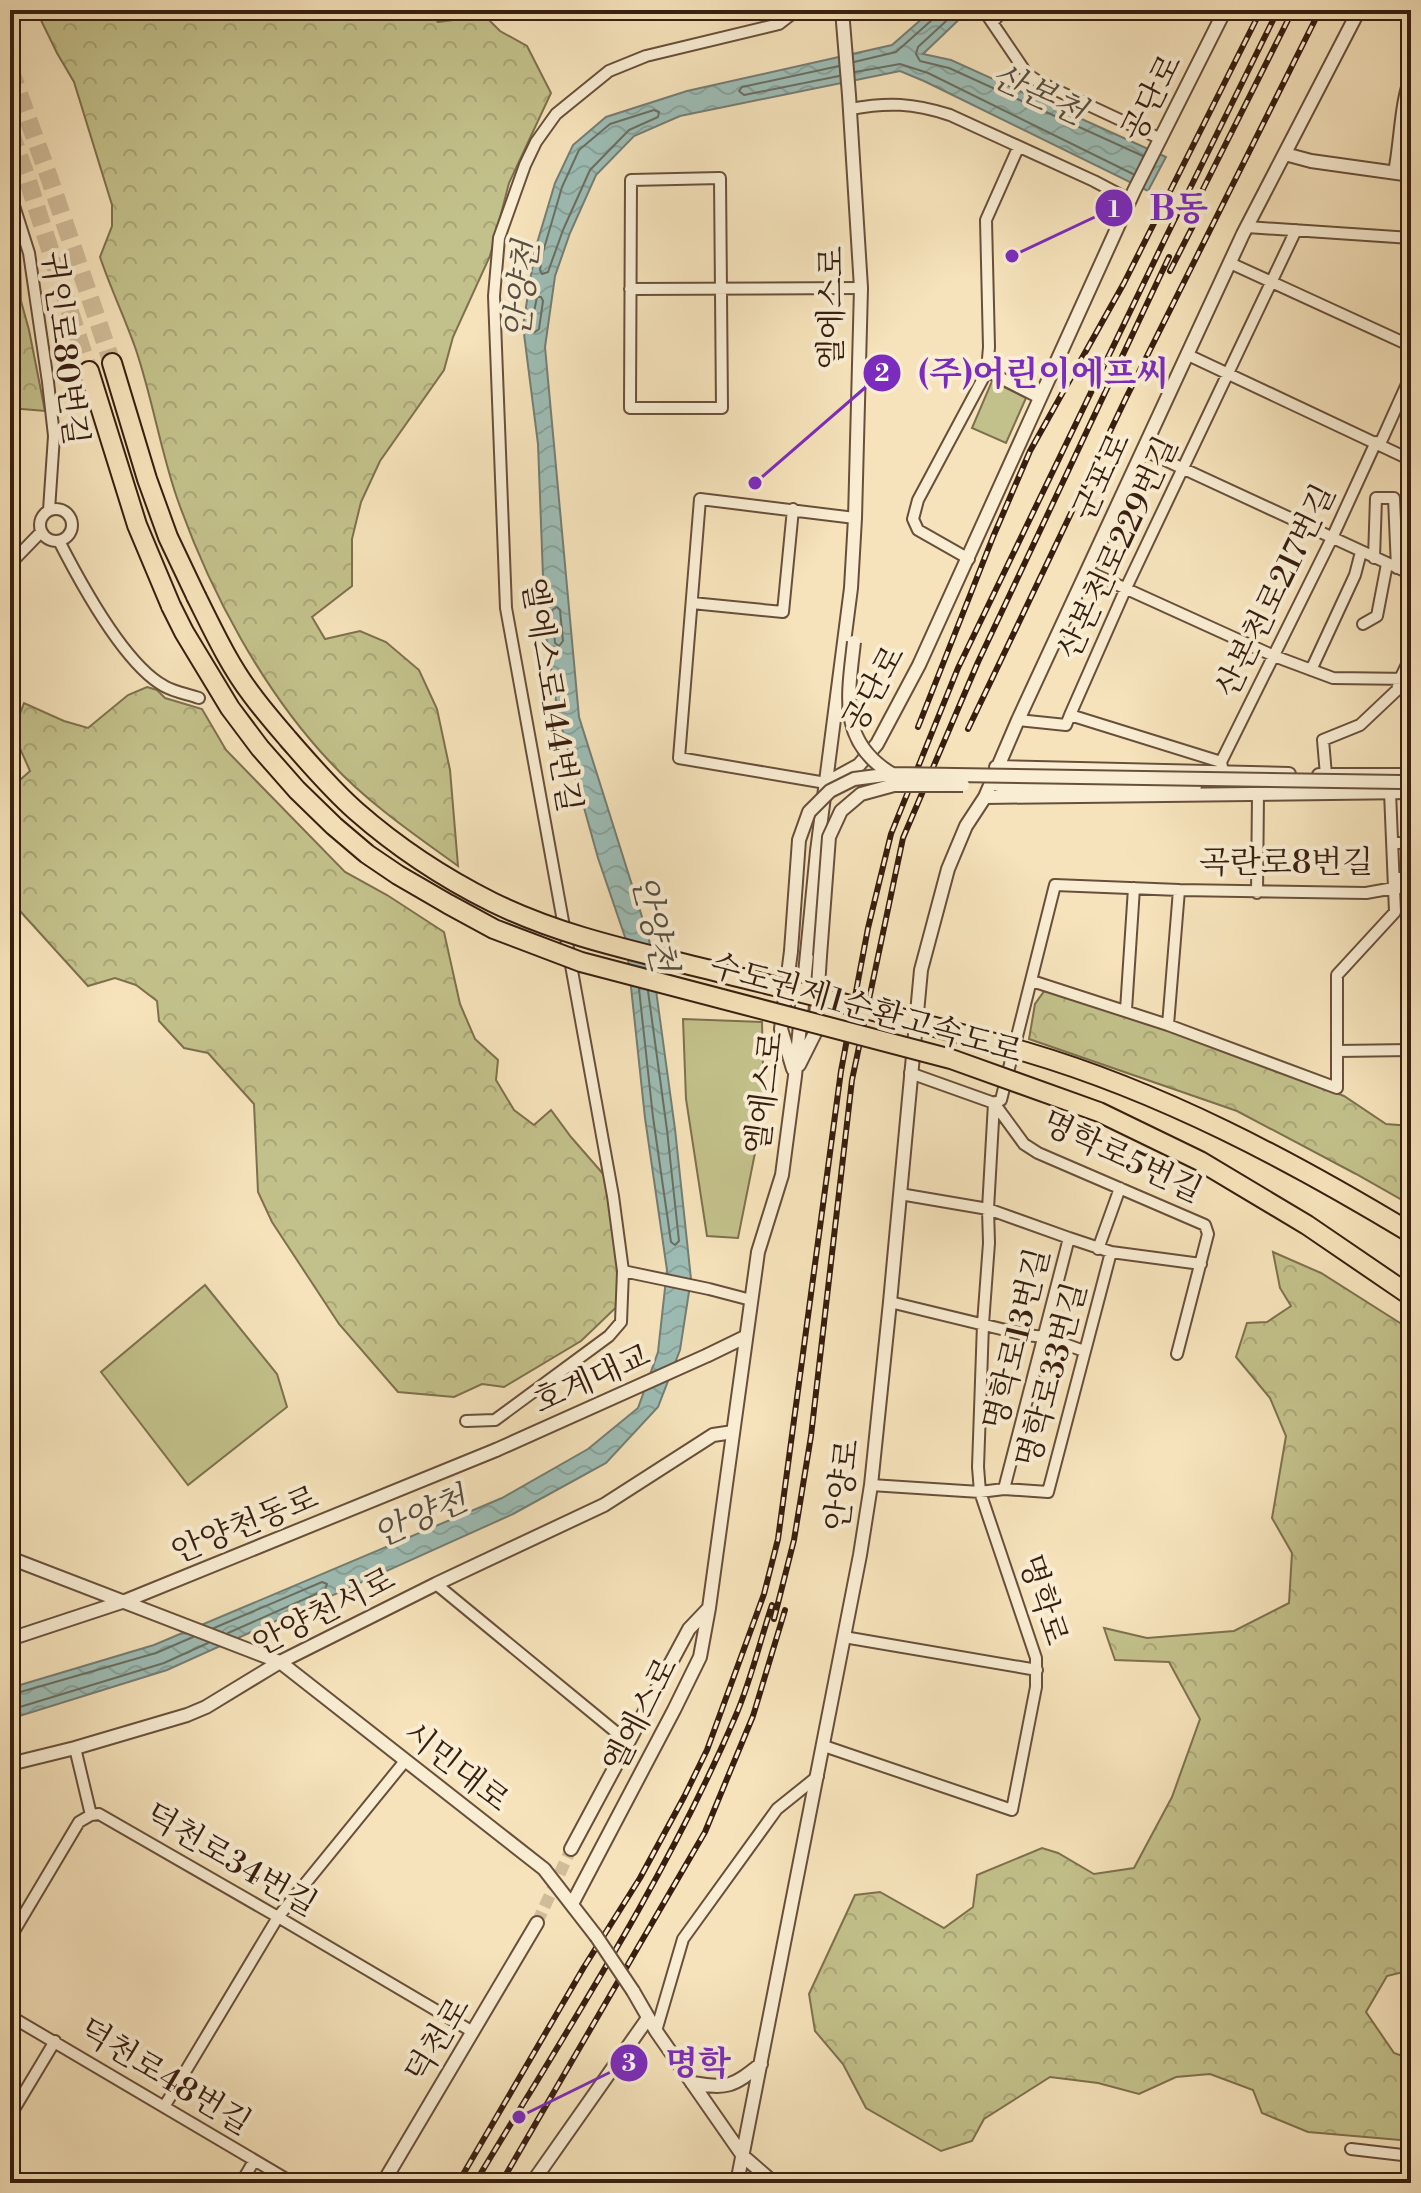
<svg xmlns="http://www.w3.org/2000/svg" width="1421" height="2193" viewBox="0 0 1421 2193" font-family="'Libre Bodoni','Noto Serif KR',serif">
<style>
.green{fill:#c3c18b;stroke:#7e704e;stroke-width:2}
.forest{fill:url(#forest-crowns);stroke:#7e704e;stroke-width:2}
.water{fill:url(#water-waves);stroke:#757d73;stroke-width:2}
.lines{fill:none;stroke-linecap:round;stroke-linejoin:round}
.shore{stroke:#6a6e62;stroke-width:2}
.tertiary-tunnel{stroke:#d0bc99;stroke-width:12;stroke-dasharray:12 6;stroke-linecap:butt}
.motorway-tunnel{stroke:#d0bc99;stroke-width:18;stroke-dasharray:18 9;stroke-linecap:butt}
.minor-casing{stroke:#684f3b;stroke-width:14}
.tertiary-casing{stroke:#684f3b;stroke-width:16}
.motorway-casing{stroke:#381e10;stroke-width:22}
.minor{stroke:#f9edd3;stroke-width:10}
.tertiary{stroke:#f9edd3;stroke-width:12}
.motorway{stroke:#f6e3bb;stroke-width:18}
.rail-casing{stroke:#381e10;stroke-width:6}
.rail{stroke:#f9edd3;stroke-width:3;stroke-dasharray:9;stroke-linecap:butt}
.tertiary-bridge-casing{stroke:#684f3b;stroke-width:16;stroke-linecap:butt}
.motorway-bridge-casing{stroke:#381e10;stroke-width:22;stroke-linecap:butt}
.tertiary-bridge{stroke:#f9edd3;stroke-width:12}
.motorway-bridge{stroke:#f6e3bb;stroke-width:18}
.labels{text-anchor:middle;dominant-baseline:central;stroke-width:8;stroke-linejoin:round;paint-order:stroke}
.street-label{font-size:32px;fill:#381e10;stroke:#f9edd3}
.water-label{font-size:34px;font-style:italic;fill:#564e42;stroke:#f9edd3}
.leader{fill:none;stroke:#7b2cbf;stroke-width:3}
.callout-dot{fill:#7b2cbf;stroke:#f9edd3;stroke-width:3}
.mark-label{font-size:24px;text-anchor:middle;font-weight:bold;fill:#fff}
.callout-label{font-size:34px;text-anchor:middle;font-weight:bold;fill:#7b2cbf;stroke:#f9edd3;stroke-width:8;stroke-linejoin:round;paint-order:stroke}
</style>
<defs>
<pattern id="forest-crowns" width="20" height="18" patternUnits="userSpaceOnUse" patternTransform="scale(2)"><rect width="20" height="18" fill="#c3c18b"/><path d="M2 6a3 3 0 1 1 6 0M12 15a3 3 0 1 1 6 0" fill="none" stroke="#a8a577"/></pattern>
<pattern id="water-waves" width="16" height="10" patternUnits="userSpaceOnUse" patternTransform="scale(2)"><rect width="16" height="10" fill="#9dbdb5"/><path d="M0 5q4-4 8 0t8 0" fill="none" stroke="#88a29b"/></pattern>
</defs>
<rect width="100%" height="100%" fill="#f6e3bb"/>
<filter id="stains"><feTurbulence type="fractalNoise" baseFrequency=".0025" numOctaves="4"/><feColorMatrix values="0 0 0 0 .2 0 0 0 0 .09 0 0 0 0 .02 0 0 0 .5 -.17"/></filter>
<radialGradient id="worn" r=".72"><stop offset=".6" stop-color="#630" stop-opacity="0"/><stop offset="1" stop-color="#630" stop-opacity=".3"/></radialGradient>
<path class="green" d="M992,381L1026,398L1006,443L972,428Z
M683,1019L762,1022L764,1108L738,1238L707,1236L686,1099Z
M205,1285L277,1374L287,1407L188,1485L101,1372Z"/>
<path class="forest" d="M36,10H428L438,22L485,16L500,31L527,46L551,93L509,183L490,256L453,337L444,370L380,461L361,502L352,539V586L312,617L325,639L360,631L386,642L419,670L437,709L450,770L458,866C415,835 368,803 331,763C263,691 210,592 177,498C160,449 152,396 135,347C124,316 110,287 100,257L112,226V205L74,82L57,53Z
M10,195L20,247L21,301L29,330L45,411L10,408Z
M147,687L157,690L165,698L202,709L226,750L345,872L387,895L444,932L460,1004L475,1039L498,1060L496,1080L514,1110L534,1125L551,1110L571,1137L611,1183L627,1297L581,1341L504,1387L482,1384L454,1397L398,1392L339,1324L272,1222L258,1192L254,1104L208,1053L184,1048L159,1021L157,1001L136,985L115,978L88,986L10,900V789L30,771L18,744L14,730L24,703L64,721L88,728L128,695Z
M1045,990L1172,1030L1344,1096L1386,1124L1411,1126V1205L1356,1174L1237,1111L1029,1039L1035,1004Z
M1273,1252L1321,1273L1411,1330V1970L1387,1976L1366,2012L1394,2053L1411,2059V2141L1308,2132L1262,2113L1253,2090L1210,2074L1176,2077L1139,2094L1098,2083L1050,2077L984,2119L972,2141L941,2151L866,2108L843,2064L815,2031L809,1994L855,1895L880,1892L944,1928L973,1907L977,1875L1042,1848L1058,1853L1094,1874L1134,1868L1172,1797L1200,1719L1169,1662L1115,1660L1104,1628L1147,1638L1234,1631L1289,1603L1292,1553L1272,1518L1286,1436L1270,1398L1236,1357L1247,1323L1267,1322L1291,1306L1280,1288Z"/>
<path class="water" d="M932,10H969L923,54L951,60L1166,157L1148,191L924,81L900,71L680,116L634,136L596,175L570,233L555,276L545,347L579,717L649,939L675,1129L691,1279L680,1350L658,1407L606,1463L513,1514L167,1670L10,1719V1688L154,1645L502,1498L588,1449L638,1408L658,1352L667,1270L645,1118L626,940L598,858L558,714L545,629L538,444L523,326L535,250L555,183L573,145L606,117L687,91L892,45Z"/>
<g class="lines">
<path class="shore" d="M958,10L918,47L916,54L920,61L949,68L1143,156
M854,62L896,52L933,19L936,10
M839,66L742,87L739,91L744,95L839,76
M855,72L900,64L928,73L1133,174
M654,110L659,112L658,117L629,130L590,170L563,230L548,272L542,274L540,270L543,252L562,187L579,150L610,124Z
M537,297H541L543,301L539,329L535,332L532,330L531,326Z
M557,607L560,610L563,641L559,646L555,643L552,610Z
M639,989L653,1117L671,1242L675,1245L679,1241L667,1130L648,991
M214,1628L322,1582L327,1584L325,1590L228,1633
M10,1695L156,1653L193,1637
M10,1710L164,1663L208,1643"/>
<path class="tertiary-tunnel" d="M537,1923L571,1849"/>
<path class="motorway-tunnel" d="M10,69L49,177L112,363
M10,131L28,181L89,371"/>
<g class="minor-casing">
<path id="minor" d="M987,15L1027,74L1039,82L1161,139
M993,22L1003,10
M850,109C888,102 913,103 950,115L1094,181L1130,200
M1394,172C1400,144 1400,100 1411,76
M720,178L722,408H630L631,180Z
M10,193L29,253L48,382L54,436L49,510
M1247,227L1411,238
M1230,263L1411,346
M630,289L861,288
M1188,355L1411,460
M987,371L1040,398
M1380,444L1411,375
M1143,450L1411,574
M40 525a16 16 0 1 1 32 0a16 16 0 1 1-32 0Z
M59,541C80,582 124,664 164,686C174,692 188,694 199,698
M1374,558L1376,498H1394L1397,568
M969,559L918,530L913,519L918,500L987,371L989,347L986,220L1018,148
M10,564L41,532
M1087,571L1274,656L1333,678L1411,679
M692,603L783,612L793,509
M1363,624L1377,616L1387,564
M1311,670L1355,575L1361,552
M1070,715L1126,588L1296,230
M1018,720L1066,725L1070,715L1221,762L1222,767
M1221,762L1332,538L1376,442
M1326,775L1323,740L1360,725L1397,690L1400,679L1411,656
M826,783L679,758L700,499L855,518
M1392,843H1411
M1394,878H1411
M1179,890L1366,893L1394,888H1411
M1257,893L1258,794
M1032,981L1168,1025L1337,1088V975L1395,912L1390,792
M1126,1010L1134,888
M1337,1051L1411,1050
M910,1073L994,1103
M994,1103L1001,1100L1055,885L1179,890L1168,1025
M994,1103L1024,1144L1038,1153L1205,1225L1208,1234L1177,1354
M900,1194L988,1209L1069,1238L1004,1489
M1069,1238L1111,1252L1201,1264
M1098,1249L1120,1188
M623,1271L709,1289L751,1300
M890,1302L1026,1335L1045,1337L1084,1351
M466,1421L495,1420L609,1336L621,1322L623,1271L613,1196L506,608L494,296L499,238L525,165L536,142L556,114L609,71L646,56L779,24L797,10
M871,1485L980,1492L1004,1489L1048,1492L1111,1252
M436,1584L628,1742
M844,1637L1037,1670
M824,1746L1012,1810L1036,1687V1658L980,1492L978,1467L983,1324L989,1243L988,1209L994,1103
M75,1748L91,1815
M10,1938L79,1822L91,1815L99,1814L278,1917L473,2032
M10,2016L293,2183
M656,2031L683,1939L777,1809L818,1776
M164,2107L278,1917L405,1761
M10,2116L55,2041
M1351,2149L1411,2156
M241,2183L254,2161"/>
</g>
<g class="tertiary-casing">
<path id="tertiary" d="M1285,154L1311,161L1411,175
M996,767L1289,774
M1319,775H1411
M826,783L859,765L877,744L919,665L1134,191L1225,10
M998,785L1195,786
M985,797L1411,792
M791,951L781,1029L793,1069
M799,1065L815,1033L820,956
M708,1355L745,1337
M10,1558L280,1662L544,1869L596,1936
M10,1639L125,1601L496,1450
M10,1764L75,1748L187,1715L206,1707L280,1662L436,1584L604,1505L713,1435L733,1432
M571,1849L689,1629L709,1608
M572,1904L674,1710L700,1657L709,1608L758,1252L782,1175L795,1076L817,851L851,588L855,518L861,288L849,95L842,10
M633,1991L656,2031L743,2156L774,2183
M692,2083C728,2089 732,2087 761,2064
M383,2183L537,1923
M532,2183L648,2018
M737,2183L860,1555L871,1485L890,1302L921,970L948,869L966,826L985,797L1018,720L1243,234L1359,10"/>
</g>
<g class="motorway-casing">
<path id="motorway" d="M112,363L147,479L168,537L196,596
M89,371L137,525L171,606"/>
</g>
<use href="#minor" class="minor"/>
<use href="#tertiary" class="tertiary"/>
<use href="#motorway" class="motorway"/>
<g class="rail-casing">
<path id="rail" d="M1187,221L1293,10
M1170,271L1199,214
M918,727L993,537L1030,451L1124,283L1261,10
M968,729L1126,398L1320,10
M774,1619L794,1540L811,1436L852,1080L903,838L978,662L1169,257
M458,2183L584,1967L640,1878L684,1797L707,1750L764,1594L778,1539L841,1071L868,928L891,834L958,668L1165,239L1278,10
M475,2183C567,2030 666,1879 736,1715C751,1680 760,1641 772,1605
M501,2183L705,1832L753,1716L785,1610"/>
</g>
<use href="#rail" class="rail"/>
<g class="tertiary-bridge-casing">
<path id="tertiary-bridge" d="M854,642C848,696 838,742 892,774
M791,951L799,840L809,812L830,791L854,779L892,774L1401,782L1411,785
M820,956L829,837L841,811L861,794L894,785H963
M496,1450L708,1355
M596,1936L633,1991"/>
</g>
<g class="motorway-bridge-casing">
<path id="motorway-bridge" d="M196,596C213,630 229,665 252,695C263,710 276,725 288,739C310,764 331,789 356,811C397,847 444,878 492,902C559,935 630,950 702,968C810,995 919,1021 1026,1052C1162,1092 1290,1160 1411,1233
M171,606L184,632L230,708L260,748L297,790L334,826L367,854L398,875L448,904L494,929L581,962L951,1059L1099,1112L1200,1161L1307,1225L1411,1296"/>
</g>
<use href="#tertiary-bridge" class="tertiary-bridge"/>
<use href="#motorway-bridge" class="motorway-bridge"/>
</g>
<g class="labels">
<g class="street-label">
<text transform="translate(1152 98) rotate(-63)">공단로</text>
<text transform="translate(832 308) rotate(-90)">엘에스로</text>
<text transform="translate(64 348) rotate(83)">귀인로80번길</text>
<text transform="translate(1102 477) rotate(-65)">군포로</text>
<text transform="translate(1118 548) rotate(-65)">산본천로229번길</text>
<text transform="translate(1276 591) rotate(-64)">산본천로217번길</text>
<text transform="translate(874 689) rotate(-61)">공단로</text>
<text transform="translate(551 695) rotate(81)">엘에스로144번길</text>
<text x="1286" y="863">곡란로8번길</text>
<text transform="translate(866 1009) rotate(16)">수도권제1순환고속도로</text>
<text transform="translate(765 1093) rotate(-83)">엘에스로</text>
<text transform="translate(1122 1157) rotate(25)">명학로5번길</text>
<text transform="translate(1017 1339) rotate(-76)">명학로13번길</text>
<text transform="translate(1052 1375) rotate(-75)">명학로33번길</text>
<text transform="translate(592 1379) rotate(-24)">호계대교</text>
<text transform="translate(843 1485) rotate(-83)">안양로</text>
<text transform="translate(245 1525) rotate(-22)">안양천동로</text>
<text transform="translate(1043 1600) rotate(72)">명학로</text>
<text transform="translate(324 1612) rotate(-27)">안양천서로</text>
<text transform="translate(641 1715) rotate(-63)">엘에스로</text>
<text transform="translate(456 1767) rotate(38)">시민대로</text>
<text transform="translate(231 1860) rotate(30)">덕천로34번길</text>
<text transform="translate(438 2040) rotate(-59)">덕천로</text>
<text transform="translate(165 2077) rotate(31)">덕천로48번길</text>
</g>
<g class="water-label">
<text transform="translate(1038 95) rotate(25)">산본천</text>
<text transform="translate(523 290) rotate(-84)">안양천</text>
<text transform="translate(653 924) rotate(77)">안양천</text>
<text transform="translate(421 1518) rotate(-24)">안양천</text>
</g>
</g>
<path class="leader" d="M1012 256L1114 208M755 483L882 373M519 2117L629 2063"/>
<g class="callout-dot">
<circle cx="1012" cy="256" r="8"/>
<circle cx="755" cy="483" r="8"/>
<circle cx="519" cy="2117" r="8"/>
<circle cx="1114" cy="208" r="20"/>
<circle cx="882" cy="373" r="20"/>
<circle cx="629" cy="2063" r="20"/>
</g>
<g class="mark-label">
<text x="1114" y="217">1</text>
<text x="882" y="381">2</text>
<text x="629" y="2071">3</text>
</g>
<g class="callout-label">
<text x="1179" y="220">B동</text>
<text x="1044" y="385">(주)어린이에프씨</text>
<text x="698" y="2075">명학</text>
</g>
<rect width="1421" height="2193" fill="none" stroke="#f6e3bb" stroke-width="40"/>
<rect x="12" y="12" width="1397" height="2169" fill="none" stroke="#381e10" stroke-width="4"/>
<rect x="20" y="20" width="1381" height="2153" fill="none" stroke="#381e10" stroke-width="2"/>
<rect width="100%" height="100%" filter="url(#stains)"/>
<rect width="100%" height="100%" fill="url(#worn)"/>
</svg>
